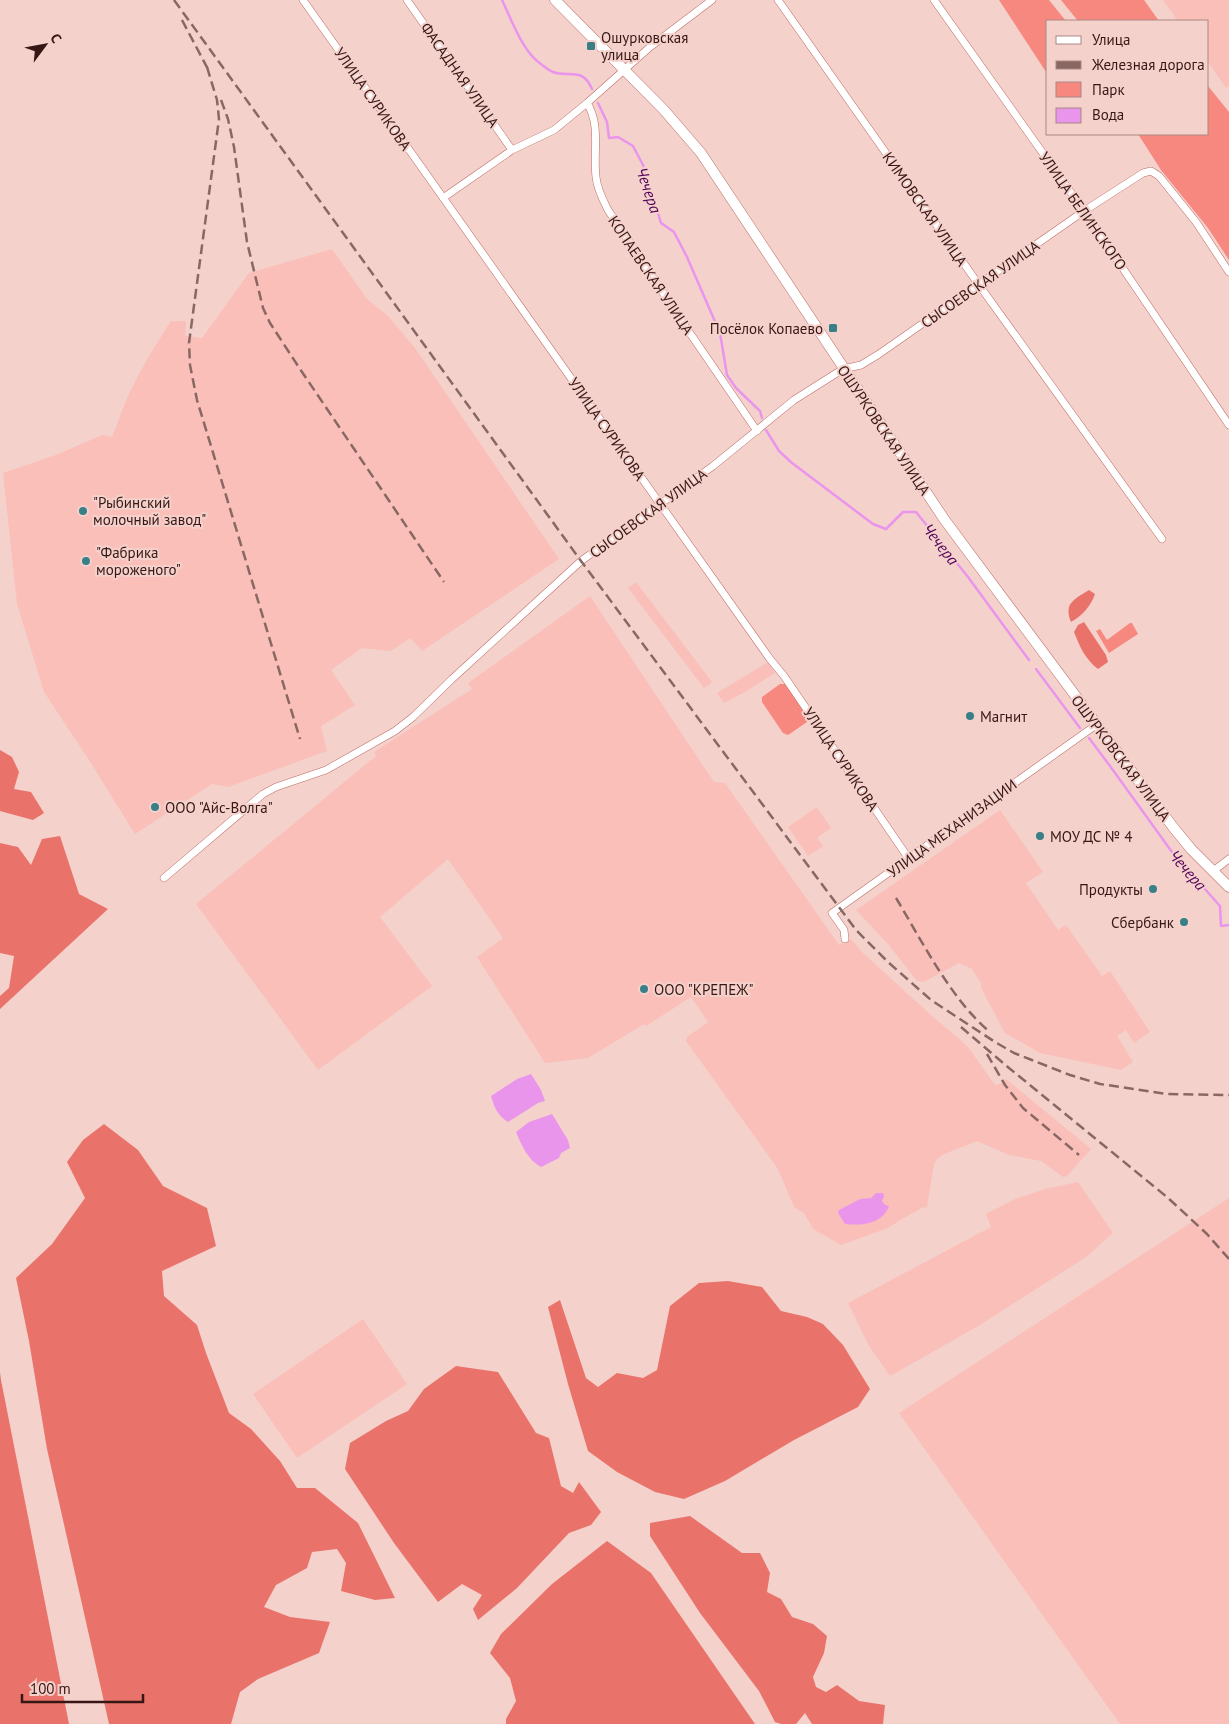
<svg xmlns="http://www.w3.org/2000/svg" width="1229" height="1724" viewBox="0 0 1229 1724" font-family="'PT Sans',sans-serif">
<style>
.built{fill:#fabfb8}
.green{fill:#f6887f}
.forest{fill:#e9736a}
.water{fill:#e995ec}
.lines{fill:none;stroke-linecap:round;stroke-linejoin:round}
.stream{stroke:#e995ec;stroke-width:2.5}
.street-casing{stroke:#bd6c65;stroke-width:8}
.secondary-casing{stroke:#bd6c65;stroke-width:11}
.street{stroke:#fff;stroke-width:7}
.secondary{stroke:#fff;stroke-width:10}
.rail{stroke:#896864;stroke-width:2.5;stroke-dasharray:10 5;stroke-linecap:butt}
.poi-dot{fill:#387f88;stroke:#f5d1cc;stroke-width:2}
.labels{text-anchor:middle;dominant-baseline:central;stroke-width:4;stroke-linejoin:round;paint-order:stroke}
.poi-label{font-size:15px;fill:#371714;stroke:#f5d1cc;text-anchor:start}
.street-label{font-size:15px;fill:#371714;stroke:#f5d1cc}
.water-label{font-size:16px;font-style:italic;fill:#540559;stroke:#f5d1cc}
</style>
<rect width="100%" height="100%" fill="#f5d1cc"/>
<path class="built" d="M1163,0H1229V86L1226,88L1208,62V21H1178Z
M332,249L367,299L389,317L415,348L559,559L422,651L410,638L391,651L362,648L331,670L355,705L321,726L327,751L228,787L212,784L135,834L89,760L44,692L17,604L3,473L56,455L102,435L112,437L127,398L138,376L150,354L171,321H186L185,336L202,338L249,273Z
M636,582L712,682L704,688L628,588Z
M590,596L714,782L725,783L839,945L851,939L862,952L932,1016L957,1037L968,1047L995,1085L1000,1084L1006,1079L1091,1149L1067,1176L1063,1177L1041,1161L1009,1155L977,1141L942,1155L936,1160L934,1164L927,1207L922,1208L902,1219L888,1228L841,1245L813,1229L804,1213L794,1207L778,1169L686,1041L687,1037L708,1022L691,997L646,1026L644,1024L588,1058L545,1063L477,957L503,938L448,859L380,917L432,986L318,1070L196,904L376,756L374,752L472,689L468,683Z
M768,662L775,673L745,692L724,703L717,693Z
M817,807L831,828L817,838L823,846L808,856L788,827Z
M1000,810L1043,872L1026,883L1058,930L1066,925L1102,976L1110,971L1150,1032L1134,1043L1126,1030L1117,1036L1133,1062L1121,1070L1040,1053L1005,1033L981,988V983L972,969L959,963L924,982L917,981L888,944L856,910Z
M1078,1182L1113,1233L1086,1257L980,1325L890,1376L869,1346L848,1303L991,1227L986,1214L1015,1199L1045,1189Z
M1229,1198V1724H1120L899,1413Z
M363,1319L407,1384L297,1458L253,1394Z"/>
<path class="green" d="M999,0H1049L1066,21H1048V75Z
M1061,0H1144L1159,21H1078Z
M1208,86L1229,112V260L1208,228L1161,170L1138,134H1208Z
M1130,623H1132L1138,634L1109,653L1096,631L1100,629L1107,640Z
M780,684H785L807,716V722L788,735L783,733L762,702V697Z"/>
<path class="forest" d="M1089,590L1095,594C1091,606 1082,616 1071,622C1063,603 1075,599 1089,590Z
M1084,622L1106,655L1108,662L1098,669C1085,659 1080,647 1074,632L1078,625Z
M0,750L12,757L19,772L14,789L31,792L44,813L33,820L0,811Z
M60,836L79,894L108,909L0,1009V996L9,988L14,956L0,953V843L18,847L31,865L42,839Z
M104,1124L138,1150L163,1186L207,1208L216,1246L162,1271L164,1296L197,1325L206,1353L229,1413L251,1429L280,1461L297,1488H315L358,1523L395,1598L375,1600L341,1591L346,1563L337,1549L312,1552L307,1568L276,1585L264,1607L290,1617L330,1622L319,1653L258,1679L240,1692L231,1724H109L47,1449L29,1341L16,1278L52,1244L85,1198L67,1162L83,1140Z
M728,1281L762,1287L781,1311L807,1317L823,1324L843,1345L870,1389L858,1407L794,1440L725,1481L684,1499L655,1492L617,1472L588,1451L568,1384L548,1307L560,1300L586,1378L598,1387L617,1373L643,1378L657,1370L670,1306L699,1283Z
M456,1366L498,1372L536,1433L549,1438L561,1486L573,1493L579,1482L601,1512L591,1525L569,1533L517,1588L478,1620L473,1609L482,1595L462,1584L438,1602L394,1543L345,1469L350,1443L386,1421L408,1411L424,1389Z
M0,1372L1,1380L69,1724H0Z
M690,1516L742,1553H760L770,1573L767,1592L781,1599L792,1617L813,1624L827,1636L824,1653L813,1677L816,1687L826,1692L837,1685L859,1701L885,1705L883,1724H812L805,1713L796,1724H781L775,1722L759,1691L700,1613L650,1536V1523Z
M607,1541L651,1573L755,1724H506V1719L516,1701L510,1678L490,1653L501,1634L552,1584Z"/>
<path class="water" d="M531,1074L541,1090L545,1101L538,1103L508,1122C498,1116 494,1107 491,1096L517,1079Z
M552,1114L568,1140L570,1148L561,1153L559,1158L541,1167C527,1159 522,1146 516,1132L529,1122Z
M876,1193H883L884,1196L882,1201L885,1205L889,1206C883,1224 861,1226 845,1224L838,1213L839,1210L860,1199L871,1198Z"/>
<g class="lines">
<path class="stream" d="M502,0C511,19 521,47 537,61C541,64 548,70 553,72C568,78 582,66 592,89
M598,103L607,122L609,138L618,137L633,146L643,165L661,223L674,232L687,257L720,333L727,375L736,388L760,411L762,418
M766,430L779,451L792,463L873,524L886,529L903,512H916L968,577L1029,660
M1036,669L1080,728
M1089,738L1110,766L1172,852L1220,906L1221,926L1229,925"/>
<g class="street-casing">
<path id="street" d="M303,0L770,659L784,676L909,859
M407,0L512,150
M778,0L979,285L1162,539
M934,0L1084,211L1229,425
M587,103C601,125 593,152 596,177C597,189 603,200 608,210L681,320L757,431
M443,198L512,150L554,130L587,103L650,47L712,0
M1213,871L1229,859
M164,878L263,794L276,787L326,770L395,731L413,717L452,679L581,561L713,466L794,400L843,369L861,365L879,354L1084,211L1143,173L1151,171L1159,176L1196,222L1229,272
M845,939L844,930L832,913L1096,725"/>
</g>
<g class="secondary-casing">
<path id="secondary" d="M555,0L664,110L701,153L944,519L1173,827L1191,849L1229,887"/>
</g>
<use href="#street" class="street"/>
<use href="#secondary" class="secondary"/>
<path class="rail" d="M174,0L581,561L856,930L888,962L931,1000L995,1042L1014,1053L1070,1075L1100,1084L1166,1094L1229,1095
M182,20L210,73
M207,67L217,100L219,119L189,343L190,365L197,400L300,739
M221,100L228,119L234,147L247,242L263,308L270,323L298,366L444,582
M896,898C922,941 952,1001 990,1032
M961,1027L1009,1068L1167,1197L1207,1234L1229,1259
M987,1054L1005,1085L1023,1108L1079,1155"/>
</g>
<g class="poi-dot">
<rect x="586" y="41" width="10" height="10" rx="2.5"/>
<rect x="828" y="323" width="10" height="10" rx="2.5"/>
<circle cx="83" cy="511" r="5"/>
<circle cx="86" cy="561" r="5"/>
<circle cx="970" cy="716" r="5"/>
<circle cx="155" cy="807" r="5"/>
<circle cx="1040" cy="836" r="5"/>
<circle cx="1153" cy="889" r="5"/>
<circle cx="1184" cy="922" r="5"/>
<circle cx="644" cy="989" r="5"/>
</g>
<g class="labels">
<g class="poi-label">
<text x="601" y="37">Ошурковская<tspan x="601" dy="17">улица</tspan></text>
<text x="823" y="328" text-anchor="end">Посёлок Копаево</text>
<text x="93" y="502">"Рыбинский<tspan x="93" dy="17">молочный завод"</tspan></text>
<text x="96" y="552">"Фабрика<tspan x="96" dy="17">мороженого"</tspan></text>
<text x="980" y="716">Магнит</text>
<text x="165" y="807">ООО "Айс-Волга"</text>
<text x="1050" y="836">МОУ ДС № 4</text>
<text x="1143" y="889" text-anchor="end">Продукты</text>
<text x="1174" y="922" text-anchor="end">Сбербанк</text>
<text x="654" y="989">ООО "КРЕПЕЖ"</text>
</g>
<g class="street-label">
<text transform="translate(460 75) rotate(55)">ФАСАДНАЯ УЛИЦА</text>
<text transform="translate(373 99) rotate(55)">УЛИЦА СУРИКОВА</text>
<text transform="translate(925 209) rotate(55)">КИМОВСКАЯ УЛИЦА</text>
<text transform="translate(1083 211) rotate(55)">УЛИЦА БЕЛИНСКОГО</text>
<text transform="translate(651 275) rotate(56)">КОПАЕВСКАЯ УЛИЦА</text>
<text transform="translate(980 284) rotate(-35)">СЫСОЕВСКАЯ УЛИЦА</text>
<text transform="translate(607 429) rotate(55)">УЛИЦА СУРИКОВА</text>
<text transform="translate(884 430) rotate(56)">ОШУРКОВСКАЯ УЛИЦА</text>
<text transform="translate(648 513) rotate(-36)">СЫСОЕВСКАЯ УЛИЦА</text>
<text transform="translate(1121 758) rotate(53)">ОШУРКОВСКАЯ УЛИЦА</text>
<text transform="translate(841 759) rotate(56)">УЛИЦА СУРИКОВА</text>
<text transform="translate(952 828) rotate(-36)">УЛИЦА МЕХАНИЗАЦИИ</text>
</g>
<g class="water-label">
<text transform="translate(649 190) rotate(71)">Чечера</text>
<text transform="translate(941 544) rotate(52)">Чечера</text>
<text transform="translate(1188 870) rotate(49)">Чечера</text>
</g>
</g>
<rect x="1046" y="20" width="162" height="115" fill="#f5d1cc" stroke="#a98782"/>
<rect x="1056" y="36" width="25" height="8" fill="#ffffff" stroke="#a98782"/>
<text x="1092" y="45" font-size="15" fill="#371714">Улица</text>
<rect x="1056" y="61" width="25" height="8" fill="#896864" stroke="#a98782"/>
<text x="1092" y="70" font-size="15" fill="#371714">Железная дорога</text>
<rect x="1056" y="82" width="25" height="15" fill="#f6887f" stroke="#a98782"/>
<text x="1092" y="95" font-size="15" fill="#371714">Парк</text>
<rect x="1056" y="108" width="25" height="15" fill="#e995ec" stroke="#a98782"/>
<text x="1092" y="120" font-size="15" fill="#371714">Вода</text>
<g transform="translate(45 45) rotate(58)" stroke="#f5d1cc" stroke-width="4" paint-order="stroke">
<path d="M0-4L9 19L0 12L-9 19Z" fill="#371714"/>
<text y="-8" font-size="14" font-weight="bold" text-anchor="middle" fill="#371714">С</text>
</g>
<path d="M22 1694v8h121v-8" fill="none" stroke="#371714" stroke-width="2.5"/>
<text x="30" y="1694" font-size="15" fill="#371714" stroke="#f5d1cc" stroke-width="4" paint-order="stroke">100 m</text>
</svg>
